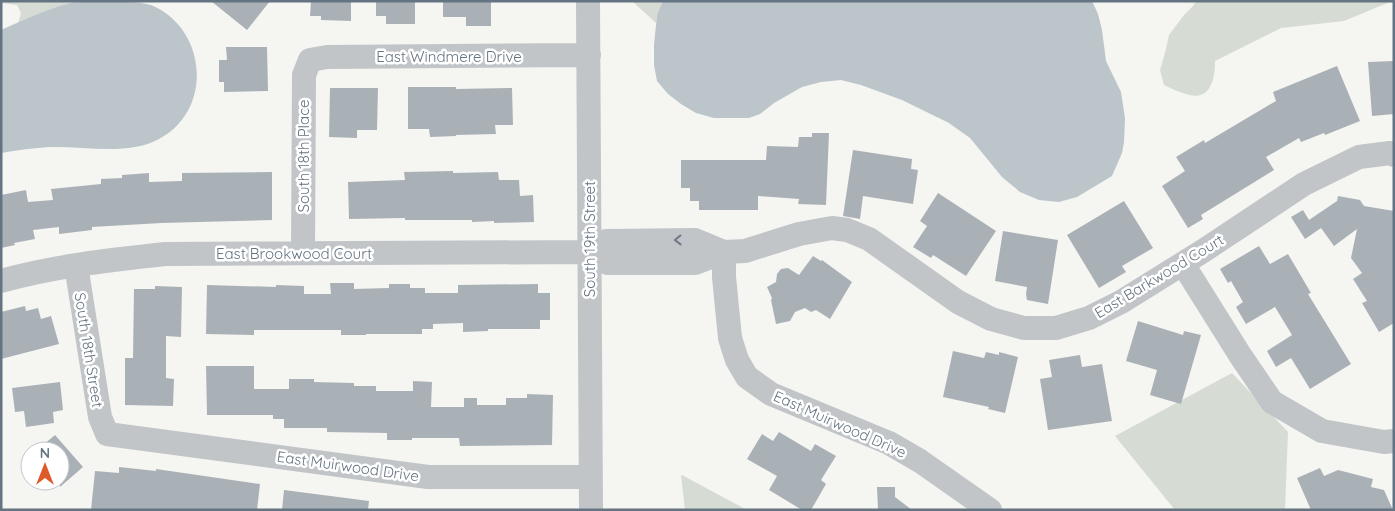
<svg xmlns="http://www.w3.org/2000/svg" width="1395" height="511" viewBox="0 0 1395 511" font-family="Quicksand,sans-serif">
<style>
.green{fill:#d6dcd3}
.water{fill:#bcc5ca}
.building{fill:#aab1b6}
.lines{fill:none;stroke-linecap:round;stroke-linejoin:round}
.minor{stroke:#c1c5c8;stroke-width:24}
.oneway{stroke:#6a7886}
.labels{text-anchor:middle;dominant-baseline:central;stroke-width:5;stroke-linejoin:round;paint-order:stroke}
.street-label{font-size:15px;fill:#657482;stroke:#fff}
</style>
<rect width="100%" height="100%" fill="#f5f5f2"/>
<path class="green" d="M1,1H80C58,5 38,13 18,23L21,13L17,5L1,3Z
M632,1H664L657,15L656,23Z
M1196,1H1394V3L1390,2L1344,21L1281,28L1215,61C1215,79 1211,102 1186,94C1178,92 1171,88 1164,85L1160,70L1165,53L1169,35L1184,15L1193,6Z
M1232,373L1288,432L1285,510H1175L1115,436Z
M681,475H682L747,510H685Z"/>
<path class="water" d="M80,1C98,1 136,0 151,5C207,28 214,110 159,139C128,156 84,146 50,147C34,148 17,150 1,153V30C27,19 51,6 80,1Z
M663,1H1092L1098,14L1102,30L1106,61L1121,92L1125,118L1124,142L1122,153L1112,176L1077,197L1059,202L1039,200L1020,192L1002,177L970,138L949,123L902,100L861,85L841,80L821,82L802,87L774,103L760,114L749,118H714L696,113L681,104L668,94L657,81L654,65V45L657,15Z"/>
<path class="building" d="M211,1H270L247,30Z
M311,1H351V21L321,20V16H310Z
M376,1H415V24H386V16H376Z
M443,1H491V26H466V17H443Z
M226,47H267L268,91L224,92V82H219V60H227Z
M1394,61V114L1372,116L1368,62Z
M1337,66L1360,121L1325,135L1324,133L1301,142L1299,138L1266,157L1274,170L1201,215L1203,219L1188,228L1162,186L1185,171L1176,157L1204,140L1205,143L1276,101L1273,92Z
M408,87H456V89L512,88L513,125H495L496,134L456,135V136L430,137L429,129H408Z
M330,88H378L377,130H357V138L329,137Z
M812,133H829L826,205L798,204L799,199L758,196V210H699V201H690V188H681V160H766L767,146L798,147L799,137H812Z
M853,150L912,159L911,169L918,170L913,204L863,196L860,219L843,216Z
M453,171V173L498,172L499,180H519L520,196L533,195L534,222L494,223V221L472,222V220H405V218L349,219L348,182L405,180L404,172Z
M272,172V220L161,223L92,227V230L59,234V227L33,230L35,239L14,243L15,245L1,248V195L26,190L28,202L53,200L51,189L101,184V179L122,178V175L149,173V182L182,181V173Z
M938,193L996,231L966,276L933,255L931,258L913,247L927,226L920,221Z
M1338,196L1360,200L1364,206L1394,211V323L1379,332L1362,303L1367,301L1353,279L1362,273L1351,258L1357,229L1334,246L1321,228L1305,239L1291,217L1303,210L1309,220L1337,201Z
M1124,201L1153,248L1122,266L1126,272L1099,288L1067,235Z
M1003,231L1058,240L1048,304L1027,300L1026,294L1027,287L995,281Z
M1259,246L1270,264L1288,254L1311,293L1308,294L1351,364L1310,389L1291,358L1276,367L1267,351L1292,335L1275,307L1246,324L1236,307L1243,302L1231,281L1228,283L1220,269Z
M813,256L821,261L822,260L852,282L830,319L816,310L811,312L805,308L795,312L790,321L776,324L771,300L772,298L767,287L776,282L777,274L781,269L788,268L799,275Z
M330,283H354V289L389,288V284H410V288H425V293H458V285L538,284V293H550V320H540V329H488V331L463,332V323L433,324V329H422V334H366V335H341V330H254V335L206,334L207,285L276,287V285L304,286V294H331Z
M155,286L182,287L181,337L166,336V378L174,379L173,406L125,405V358H133L134,289H155Z
M25,306L26,311L38,308L41,319L51,316L59,344L1,359V312Z
M1138,321L1183,335L1184,331L1201,335L1181,404L1150,395L1157,370L1126,361Z
M953,351L984,358L986,352L999,355V352L1018,357L1005,413L988,409L989,407L943,397Z
M1080,355L1082,367L1102,364L1112,421L1048,430L1040,379L1052,377L1049,360Z
M206,366H254V389H289V379H314V382L354,383V386H376V391H413V381L432,382L431,407H464V398H477V405H506V398H527V394L553,395L552,445L460,446L459,438H412V440H387V433L327,432V428H284V419H273V415H207Z
M60,382L63,410L53,412L54,423L26,427L24,411L15,412L12,388Z
M779,432L811,451L815,444L836,456L821,480L826,484L811,510H802L769,490L777,476L747,459L762,434L773,441Z
M55,435L83,467L60,487V451H36Z
M119,467L156,471V469L260,484L257,510H91L95,471L119,473Z
M1320,468L1324,476L1338,470L1373,479L1371,487L1384,490L1393,510H1311L1297,478Z
M877,487H895V497L912,510H878Z
M284,490L369,501L368,510H282Z"/>
<g class="lines">
<path class="minor" d="M588,1L591,510
M589,252L606,241L695,240L724,252
M724,252V277L730,338L737,360L747,377L771,394L889,443L920,461L990,510
M303,253L304,75L310,60L327,57L589,55
M1183,264L1240,355L1272,402L1322,431L1384,442L1394,441
M76,265L100,417L107,434L428,477H590
M1,281C55,266 110,260 165,254L589,252L608,263H695L724,252L745,251L799,234L832,228L847,230L869,239L958,302L991,319L1024,328H1056L1089,318L1121,302L1203,251L1304,184L1359,157L1390,153L1394,155"/>
</g>
<defs><path id="oneway-chevron" d="M-2-3.5L2.5 0L-2 3.5" fill="none" stroke-width="1.6" stroke-linecap="round" stroke-linejoin="round" transform="scale(1.25)"/></defs>
<use class="oneway" href="#oneway-chevron" transform="translate(678 240) rotate(179)"/>
<g class="labels">
<g class="street-label">
<text x="449" y="56">East Windmere Drive</text>
<text transform="translate(303 156) rotate(-90)">South 18th Place</text>
<text transform="translate(589 239) rotate(-90)">South 19th Street</text>
<text x="294" y="253">East Brookwood Court</text>
<text transform="translate(1159 276) rotate(-31)">East Barkwood Court</text>
<text transform="translate(89 350) rotate(81)">South 18th Street</text>
<text transform="translate(840 424) rotate(24)">East Muirwood Drive</text>
<text transform="translate(348 466) rotate(8)">East Muirwood Drive</text>
</g>
</g>
<rect width="1395" height="511" fill="none" stroke="#657482" stroke-width="5"/>
<g transform="translate(45 466)"><circle r="24" fill="#ffffff" stroke="#c1c7cd"/>
<path d="M0-4L9 19L0 12L-9 19Z" fill="#de5b29"/>
<text y="-8" font-size="14" font-weight="bold" text-anchor="middle" fill="#657482">N</text>
</g>
</svg>
